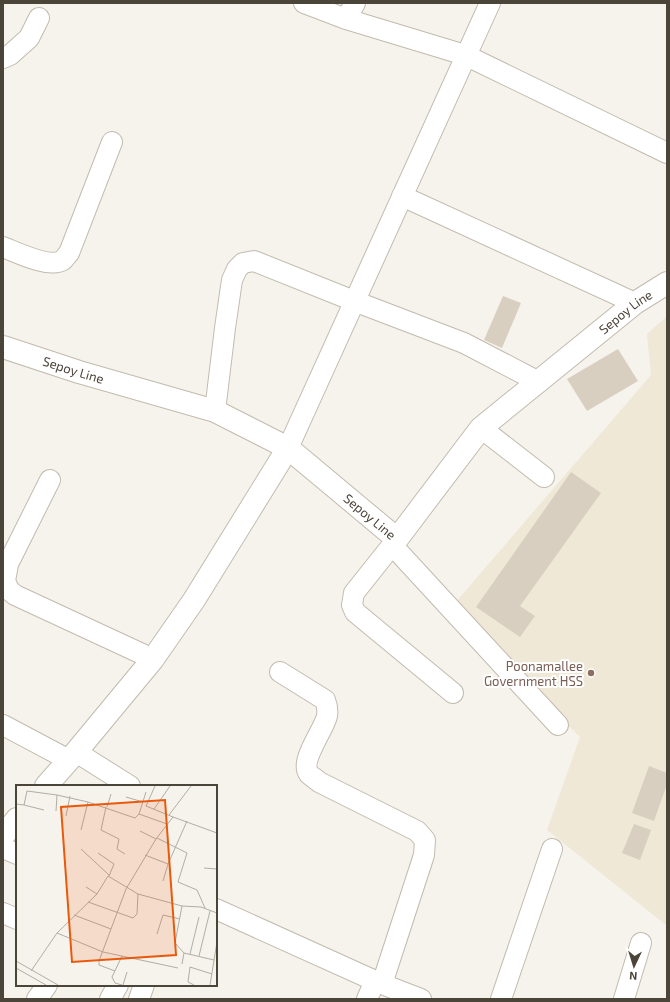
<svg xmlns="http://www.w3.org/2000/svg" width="670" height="1002" viewBox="0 0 670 1002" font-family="'Exo 2',sans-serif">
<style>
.education{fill:#efe8d6}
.building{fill:#d8cfc1}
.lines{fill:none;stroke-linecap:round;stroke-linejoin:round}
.minor-casing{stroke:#c2bbae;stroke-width:22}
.tertiary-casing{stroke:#c2bbae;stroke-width:24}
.minor{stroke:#fff;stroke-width:20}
.tertiary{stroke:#fff;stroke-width:22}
.education-dot{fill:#8d6e63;stroke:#fff;stroke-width:1.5}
.labels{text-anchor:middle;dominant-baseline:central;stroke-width:4;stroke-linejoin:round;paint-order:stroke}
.street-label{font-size:13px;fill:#4b4439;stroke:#fff}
.education-label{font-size:13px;fill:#785e54;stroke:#fff;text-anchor:end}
.inset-road{fill:none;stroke:#b2ada4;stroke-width:1}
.view{fill:#e8590c;fill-opacity:0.15;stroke:#e8590c;stroke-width:2}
.inset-edge{fill:none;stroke:#4b4439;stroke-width:2}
</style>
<rect width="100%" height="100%" fill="#f6f3ec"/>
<path class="education" d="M667,316V926L547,830L580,737L449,610L651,375L647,334Z"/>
<path class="building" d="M503,296L521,303L502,348L484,340Z
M618,349L638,381L587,411L567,379Z
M571,472L601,493L520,606L535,616L520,637L476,607Z
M649,766L667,773V784L654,821L632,813Z
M634,824L651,830L640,860L622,853Z"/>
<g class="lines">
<g class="minor-casing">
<path id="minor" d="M304,3L346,19L465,55L667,153
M346,19L355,3
M3,58L10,55L29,38L39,18
M402,196L635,303
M3,247C16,252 50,269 63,260C65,258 67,255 69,253L112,142
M215,411L225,328L232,280L237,269L243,263L254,261L354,301L464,343L539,382
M481,428L544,477
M288,448L490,3
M50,480L8,564L5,581L9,590L15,595L153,659
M397,539L354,593L352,605L355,612L453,693
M392,545L558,725
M280,672L325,700C327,705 328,710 327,716C324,730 299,761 309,774C312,777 316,779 319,782L417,831L425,840L424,855L382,984
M3,725L69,760
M76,752L130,786
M3,848L17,854
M216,909L382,984L421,999
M3,913L17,919
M37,999L47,985
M110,999L118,985
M139,999L144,985
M367,999L375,981
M501,999L552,849
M624,999L641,943"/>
</g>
<g class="tertiary-casing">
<g id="tertiary">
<path id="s1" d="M3,347L79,372L215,411L288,448L397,539L481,428L635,303L667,283"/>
<path d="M46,786L76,752L153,659L194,600L288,448"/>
<path d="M3,836L17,819"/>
</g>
</g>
<use href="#minor" class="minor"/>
<use href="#tertiary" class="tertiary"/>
</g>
<circle class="education-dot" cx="591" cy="673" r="4"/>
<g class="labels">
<g class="street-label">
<text stroke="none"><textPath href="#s1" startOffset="770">Sepoy Line</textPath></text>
<text stroke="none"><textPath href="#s1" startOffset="74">Sepoy Line</textPath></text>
<text stroke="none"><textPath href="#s1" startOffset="410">Sepoy Line</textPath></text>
</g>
<g class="education-label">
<text x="583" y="666">Poonamallee<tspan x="583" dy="15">Government HSS</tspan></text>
</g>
</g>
<g transform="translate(16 785)">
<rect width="201" height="201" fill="#f6f3ec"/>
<path class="inset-road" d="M139,1L130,21L157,32M110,12L127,17M0,19L8,20L11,6L41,10L72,17L119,33L123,29L151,39M8,20L28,25M90,22L85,45L103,54L101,64L109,69M91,22L95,9M138,24L154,1M40,26L41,10M123,29L130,7M153,30L175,1M50,31L54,11M65,45L72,17M124,46L140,54M141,53L171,68L162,97L181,105L189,123M65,64L93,90M82,68L98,79L93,91M129,70L152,79L147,96M152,79L171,36M188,83L201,84M70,102L81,109M72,117L117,133L121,129L122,109M166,121L159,158L168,168M58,130L95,144M41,148L87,167L162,183M141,149L147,130L164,134M174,169L183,132M183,171L194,126M0,176L42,200M166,179L168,168L198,175M0,183L30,200M15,186L41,148L81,109L92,91L122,109L166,121L185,122L201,128M99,186L83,180V176L110,104L140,54L157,32L201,48M106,200L99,198L96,192L106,171M107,200L111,187M178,200L172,197L174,182L196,189M194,200L201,157"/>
<path class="view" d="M149,15L160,170L56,177L45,22Z"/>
<rect width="201" height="201" class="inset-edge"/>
</g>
<rect width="670" height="1002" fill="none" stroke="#4b4439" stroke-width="8"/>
<g transform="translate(634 966) rotate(184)" stroke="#ffffff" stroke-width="3" paint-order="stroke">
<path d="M0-3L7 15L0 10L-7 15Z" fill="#4b4439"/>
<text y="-6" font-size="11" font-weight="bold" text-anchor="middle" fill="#4b4439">N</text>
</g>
</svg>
